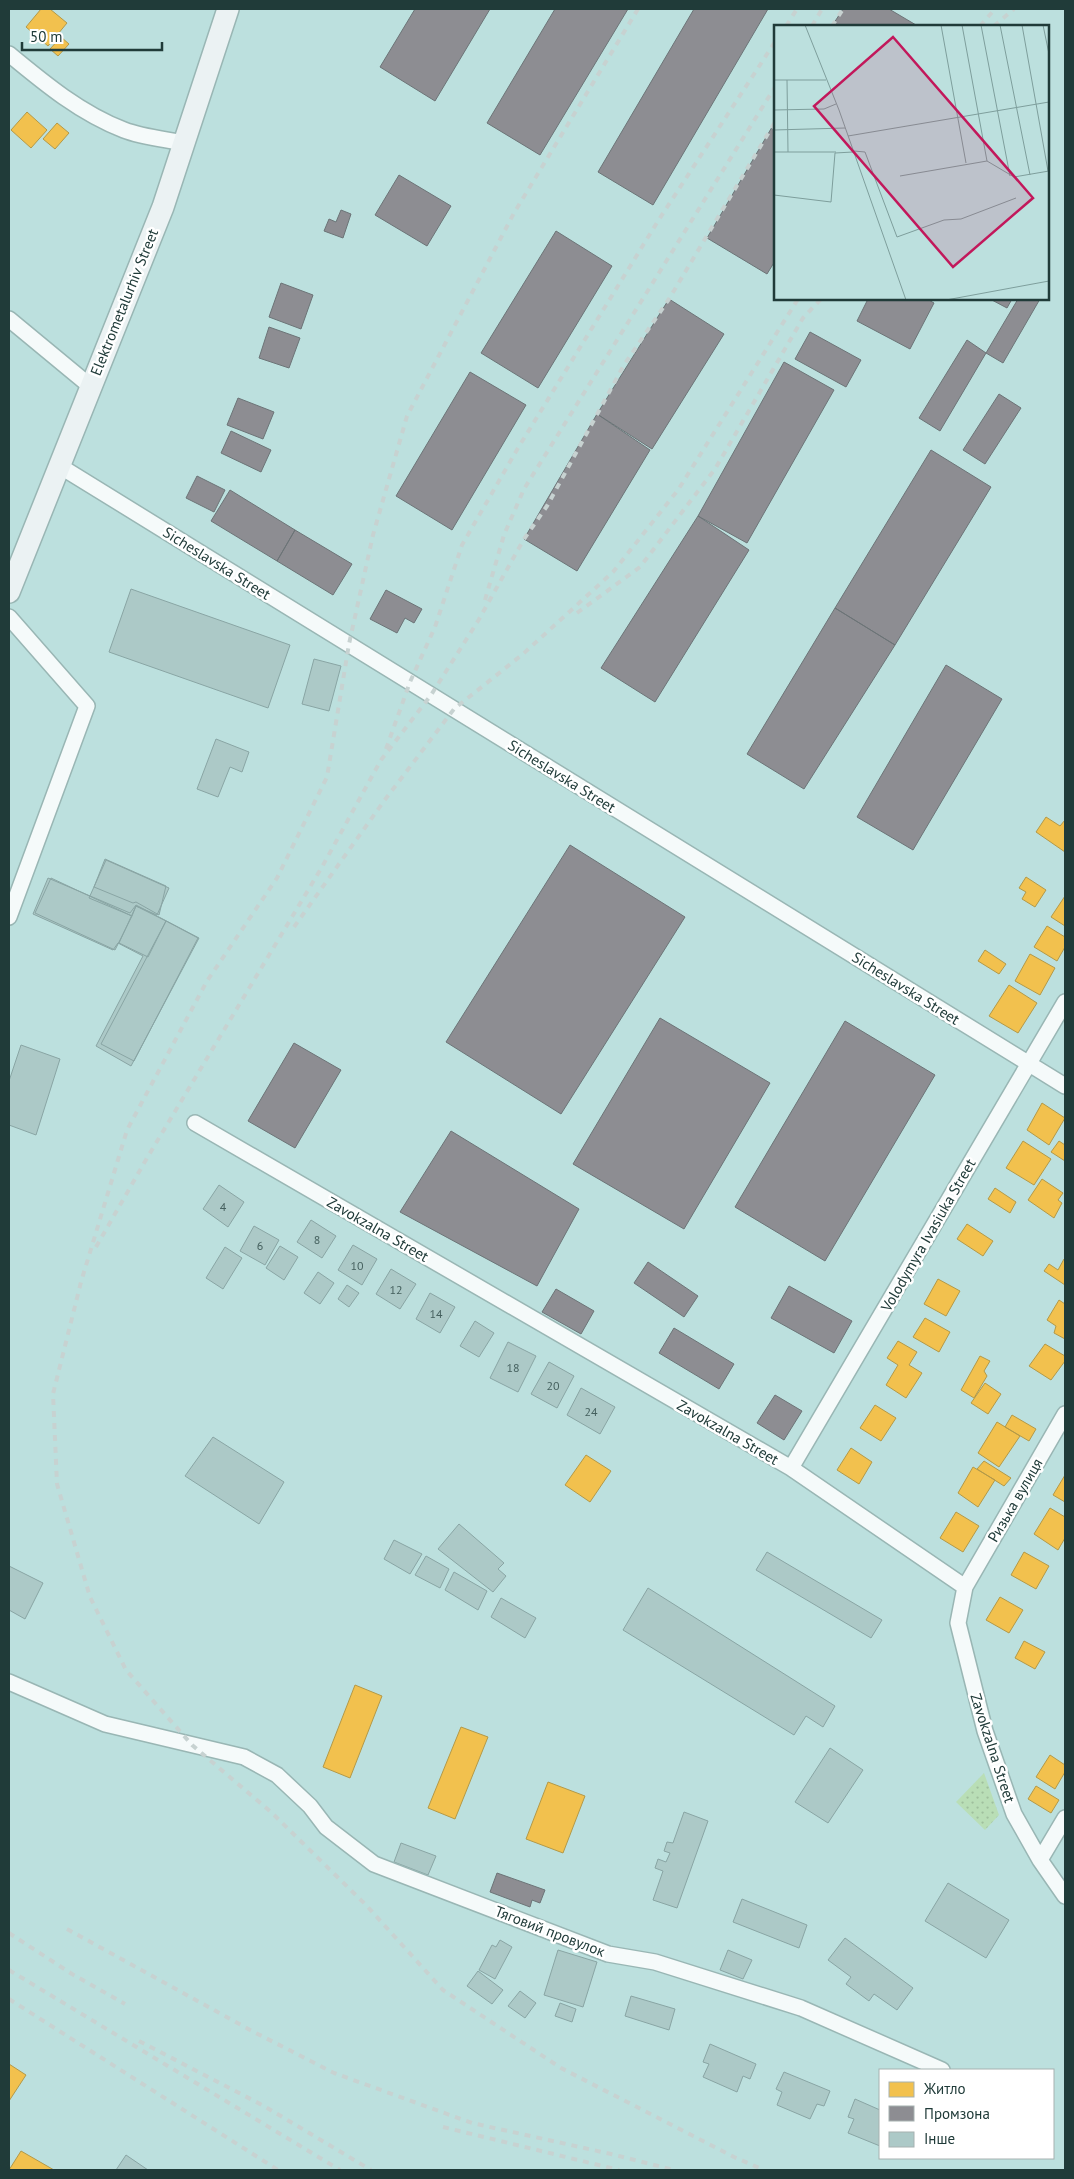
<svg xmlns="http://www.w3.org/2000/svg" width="1074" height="2179" viewBox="0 0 1074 2179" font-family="'PT Sans',sans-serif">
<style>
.park{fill:url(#park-dots)}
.homes{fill:#f2c14e;stroke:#b39948}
.industry{fill:#8d8d92;stroke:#6c7477}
.building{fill:#acc9c7;stroke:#89a5a4}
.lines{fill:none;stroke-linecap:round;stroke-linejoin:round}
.minor-casing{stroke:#99b6b4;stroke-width:18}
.secondary-casing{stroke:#99b6b4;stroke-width:24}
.minor{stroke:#f5fafa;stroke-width:15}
.secondary{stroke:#ebf2f3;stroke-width:21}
.rail{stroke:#c7d2d1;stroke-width:4;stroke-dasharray:6 6;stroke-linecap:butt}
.labels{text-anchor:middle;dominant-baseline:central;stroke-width:5;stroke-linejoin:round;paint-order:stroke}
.number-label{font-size:12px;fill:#445f5d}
.street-label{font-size:15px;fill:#203b39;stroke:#fff}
.inset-road{fill:none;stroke:#7e9e9c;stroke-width:1}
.view{fill:#c2185b;fill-opacity:0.15;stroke:#c2185b;stroke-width:2.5}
.inset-edge{fill:none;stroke:#203b39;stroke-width:2.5}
</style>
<defs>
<pattern id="park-dots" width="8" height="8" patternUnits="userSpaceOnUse" patternTransform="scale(1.25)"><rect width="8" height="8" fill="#b9deb6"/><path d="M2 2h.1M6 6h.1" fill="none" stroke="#9fbf9d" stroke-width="1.8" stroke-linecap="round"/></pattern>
</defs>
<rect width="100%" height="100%" fill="#bce0de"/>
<path class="park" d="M984,1773L999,1815L985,1830L956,1802Z"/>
<path class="homes" d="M41,9H50L67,23L48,46L26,27Z
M61,37L69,44L58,56L50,49Z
M27,112L47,130L31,148L11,130Z
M57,123L69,133L55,149L43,139Z
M1046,817L1060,826L1065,820V852L1036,832Z
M1026,877L1046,890L1035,907L1022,899L1026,892L1019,888Z
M1065,896V926L1051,917Z
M1047,926L1065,937V947L1057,961L1034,947Z
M985,950L1006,964L999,974L978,961Z
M1030,954L1055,968L1040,995L1015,981Z
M1009,985L1037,1003L1018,1033L989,1016Z
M1042,1103L1065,1118L1049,1145L1027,1130Z
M1023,1141L1051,1159L1034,1185L1006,1168Z
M1059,1141L1065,1145V1161L1051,1152Z
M1042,1179L1063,1193L1058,1200L1062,1203L1054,1218L1028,1200Z
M995,1188L1016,1202L1010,1213L988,1199Z
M967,1224L993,1241L983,1256L957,1239Z
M1064,1259L1065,1260V1285L1044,1271L1049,1264L1058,1270Z
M938,1279L960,1291L946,1316L924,1304Z
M1059,1300L1065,1304V1339L1054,1333L1056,1326L1047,1320Z
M925,1318L950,1332L939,1352L913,1337Z
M898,1341L917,1352L909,1365L922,1373L906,1398L886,1385L898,1365L887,1358Z
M1045,1344L1065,1356V1361L1051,1380L1029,1366Z
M980,1356L990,1361L984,1371L987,1376L974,1398L961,1390Z
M985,1383L1001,1394L988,1414L971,1403Z
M875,1405L896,1418L881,1441L860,1428Z
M1012,1415L1036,1429L1029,1441L1005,1427Z
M997,1422L1020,1436L999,1467L978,1453Z
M851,1448L872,1462L859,1484L837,1470Z
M586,1455L611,1471L590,1502L565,1485Z
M984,1461L1011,1478L1004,1486L977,1469Z
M973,1467L995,1480L978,1507L958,1493Z
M1065,1475V1502L1053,1495Z
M1050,1508L1065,1517V1538L1058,1550L1034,1534Z
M956,1512L979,1526L963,1552L940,1538Z
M1024,1552L1049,1566L1036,1589L1011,1575Z
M1000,1597L1023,1610L1009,1633L986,1620Z
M1024,1641L1045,1652L1035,1669L1015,1658Z
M355,1685L382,1696L350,1778L323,1767Z
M461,1727L488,1737L455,1819L428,1808Z
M1050,1755L1065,1765V1772L1055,1789L1036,1777Z
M548,1782L585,1796L563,1853L526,1839Z
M1036,1786L1059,1800L1051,1813L1028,1799Z
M9,2064L26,2075L9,2101Z
M21,2151L54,2170H9Z"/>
<path class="industry" d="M415,9H490L435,101L380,67Z
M555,9H628L540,155L487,123Z
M694,9H768L653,205L598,172Z
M843,9H889L916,25L832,26Z
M775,122V261L767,274L707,238Z
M399,175L451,206L427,246L375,215Z
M341,210L351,214L343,238L324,231L329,219L336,222Z
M556,231L612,266L538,388L481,353Z
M281,283L313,295L301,329L269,317Z
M669,299L724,334L652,449L597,414Z
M868,299H927L934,303L910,349L857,321Z
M990,299H1012L1007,308Z
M1018,299H1040L1003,363L986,353Z
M269,327L300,338L289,368L259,358Z
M810,332L861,360L846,387L795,359Z
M967,340L986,353L940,431L919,418Z
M784,362L834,390L747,543L698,516Z
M470,372L526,405L452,530L396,496Z
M999,394L1021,408L985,464L963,450Z
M238,398L274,412L263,439L227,425Z
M597,414L650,450L577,571L524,539Z
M231,431L271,450L261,472L221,453Z
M931,450L991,487L895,645L835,608Z
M197,476L225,490L214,512L186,498Z
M230,490L295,530L277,561L211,521Z
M698,516L749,550L655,702L601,668Z
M295,530L352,564L333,595L277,561Z
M386,590L422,609L414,623L405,618L397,633L370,619Z
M835,608L895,645L804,789L747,754Z
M946,665L1002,699L913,850L857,817Z
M570,845L685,917L561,1114L446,1042Z
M660,1018L770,1083L684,1229L573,1164Z
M845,1021L935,1075L825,1261L735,1207Z
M294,1043L341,1070L295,1148L248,1121Z
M451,1131L579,1209L537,1286L400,1212Z
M648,1262L698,1296L684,1317L634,1283Z
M789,1286L852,1321L834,1353L771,1318Z
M556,1289L594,1311L581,1334L542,1312Z
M674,1328L734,1364L719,1389L659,1353Z
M775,1395L802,1411L784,1440L757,1423Z
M497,1873L545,1890L540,1903L532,1900L530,1907L490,1892Z"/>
<path class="building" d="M131,589L290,645L268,708L109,652Z
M314,659L341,666L329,711L302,704Z
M216,739L249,752L242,772L230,767L218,797L197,789Z
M105,859L166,886L159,915L136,902L133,903L94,887Z
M106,860L169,888L157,915L136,906L132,916L89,898Z
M48,878L130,913L136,905L199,938L131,1066L96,1046L143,956L118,943L113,950L33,914Z
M51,878L132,916L115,950L35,913Z
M136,906L166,921L148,957L119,943Z
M166,921L198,938L134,1061L101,1044Z
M21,1045L60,1059L36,1135L9,1125V1081Z
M219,1185L244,1202L228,1227L203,1209Z
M311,1220L336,1236L322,1258L297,1242Z
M254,1226L279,1240L265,1265L240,1251Z
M353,1245L377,1259L362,1285L338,1270Z
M280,1246L298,1257L284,1280L266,1268Z
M225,1247L242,1258L223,1289L206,1278Z
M391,1269L416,1284L400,1309L376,1294Z
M318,1272L334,1283L320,1304L304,1293Z
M347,1285L359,1293L349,1307L338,1299Z
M430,1293L455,1307L440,1333L416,1319Z
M475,1321L494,1333L479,1357L460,1346Z
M508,1342L536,1356L518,1392L490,1378Z
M549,1362L574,1376L557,1408L531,1394Z
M581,1388L615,1407L600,1434L567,1415Z
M213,1437L284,1482L259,1524L185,1476Z
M459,1524L504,1563L498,1569L506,1576L493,1592L438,1549Z
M394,1540L422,1554L410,1574L384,1559Z
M767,1552L882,1620L871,1638L756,1570Z
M426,1556L449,1569L440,1588L415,1575Z
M9,1566L43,1583L25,1619L9,1610Z
M454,1572L487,1591L478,1610L445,1590Z
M648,1588L835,1706L823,1727L806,1716L794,1735L623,1630Z
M501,1598L536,1618L525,1638L491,1617Z
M830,1748L863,1770L828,1823L795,1802Z
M684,1812L708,1821L677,1908L653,1900L663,1871L655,1868L658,1859L666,1862L670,1853L664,1851L667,1842L673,1843Z
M401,1843L436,1856L428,1875L394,1862Z
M948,1883L1009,1920L986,1958L925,1921Z
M742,1899L807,1925L799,1948L733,1922Z
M845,1938L913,1988L897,2010L874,1994L869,2001L846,1984L851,1977L828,1960Z
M500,1940L512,1947L495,1979L479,1970L492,1945L496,1947Z
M558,1950L597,1962L583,2007L544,1995Z
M728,1950L752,1960L743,1979L720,1970Z
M478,1971L503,1990L492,2004L467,1986Z
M520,1991L536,2003L525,2018L508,2006Z
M631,1996L675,2009L669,2030L625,2016Z
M560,2003L576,2009L572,2022L555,2016Z
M710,2044L756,2064L750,2079L743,2076L737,2092L703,2077L709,2064L703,2062Z
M784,2072L830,2091L824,2106L817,2104L810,2119L777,2105L782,2092L776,2089Z
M855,2099L880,2110V2146L848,2133L854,2119L848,2117Z
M126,2155L148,2170H116Z"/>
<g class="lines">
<g class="minor-casing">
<path id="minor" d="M9,54C44,83 80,113 124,130C142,137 164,139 184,143
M9,319L90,386
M58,465L1065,1086
M9,617L87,706L9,917
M195,1123L791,1468L965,1587L958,1623L985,1731L1014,1814L1040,1860L1065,1896
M791,1468L1065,1002
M965,1587L1065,1414
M9,1682L105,1724L244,1757L277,1775L310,1806L326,1827L374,1864L608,1954L655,1962L801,2008L942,2070
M1040,1860L1065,1818"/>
</g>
<g class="secondary-casing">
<path id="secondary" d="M9,592L163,207L228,9"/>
</g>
<use href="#minor" class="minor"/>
<use href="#secondary" class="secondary"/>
<path class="rail" d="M638,9L514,213L407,416L373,535L349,644L327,777L277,878L207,981L127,1130L81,1282L53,1394L57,1484L90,1597L126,1670L192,1745L271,1812L366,1905L443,1990L561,2068L734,2157L764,2170
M786,26L797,9
M812,26L822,9
M832,26L843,9
M980,26L995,9
M994,26L1014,9
M485,600L504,535L524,489L775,87
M577,613L640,567L715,469L803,318L821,299
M386,749L410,682L435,627L462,545L518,448L658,221L775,42
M294,927L384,801L454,709L523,654L613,572L678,490L798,299
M96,1247L147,1158L322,867L381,760L431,695L478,621L524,539L547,506L624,365L669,299L775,122
M67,1929L252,2031L334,2073L472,2123L611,2154L674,2170
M9,1933L72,1974L125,2004
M9,1970L340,2170
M9,1999L278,2170
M139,2041L264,2106L371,2170
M443,2127L619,2170"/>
</g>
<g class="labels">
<g class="number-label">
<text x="223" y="1206">4</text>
<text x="317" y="1239">8</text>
<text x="260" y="1245">6</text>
<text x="357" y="1265">10</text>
<text x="396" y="1289">12</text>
<text x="436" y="1313">14</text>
<text x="513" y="1367">18</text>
<text x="553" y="1385">20</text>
<text x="591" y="1411">24</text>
</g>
<g class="street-label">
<text transform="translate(124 302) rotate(-68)">Elektrometalurhiv Street</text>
<text transform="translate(217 563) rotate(32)">Sicheslavska Street</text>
<text transform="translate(562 776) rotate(32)">Sicheslavska Street</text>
<text transform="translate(906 988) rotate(32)">Sicheslavska Street</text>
<text transform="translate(378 1229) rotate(30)">Zavokzalna Street</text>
<text transform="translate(928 1235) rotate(-60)">Volodymyra Ivasiuka Street</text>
<text transform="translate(728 1432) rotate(30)">Zavokzalna Street</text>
<text transform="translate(1015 1500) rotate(-60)">Ризька вулиця</text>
<text transform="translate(993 1748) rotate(72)">Zavokzalna Street</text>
<text transform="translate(550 1931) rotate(21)">Тяговий провулок</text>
</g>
</g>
<g transform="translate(774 25)">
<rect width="275" height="275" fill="#bce0de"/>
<path class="inset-road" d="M31,0L65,85L132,275M167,0L192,138M188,0L213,136M207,0L236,151M226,0L256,150M248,0L274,146M269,0L275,29M0,55H52M13,55L14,127M0,85L50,84L62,79M0,105L71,103M74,111L275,77M80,126L91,127L123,212L170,195L187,194L242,173M0,127H62M126,151L213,136L240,152L275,146M0,170L57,177L61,128L79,127M172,275L275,256"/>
<path class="view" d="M119,12L259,173L179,242L40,81Z"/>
<rect width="275" height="275" class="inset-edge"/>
</g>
<rect width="1074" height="2179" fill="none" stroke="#203b39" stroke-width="20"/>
<rect x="879" y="2069" width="175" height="90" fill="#ffffff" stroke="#a6b1b0"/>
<rect x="889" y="2082" width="25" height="15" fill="#f2c14e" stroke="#a6b1b0"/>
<text x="924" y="2094" font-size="15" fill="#203b39">Житло</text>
<rect x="889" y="2106" width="25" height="15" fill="#8d8d92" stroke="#a6b1b0"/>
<text x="924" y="2119" font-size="15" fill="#203b39">Промзона</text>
<rect x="889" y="2132" width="25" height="15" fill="#acc9c7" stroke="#a6b1b0"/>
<text x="924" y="2144" font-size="15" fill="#203b39">Інше</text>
<path d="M22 42v8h140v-8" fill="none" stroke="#203b39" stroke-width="2.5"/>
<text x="30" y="42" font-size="15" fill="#203b39" stroke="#ffffff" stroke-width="4" paint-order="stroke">50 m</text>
</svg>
